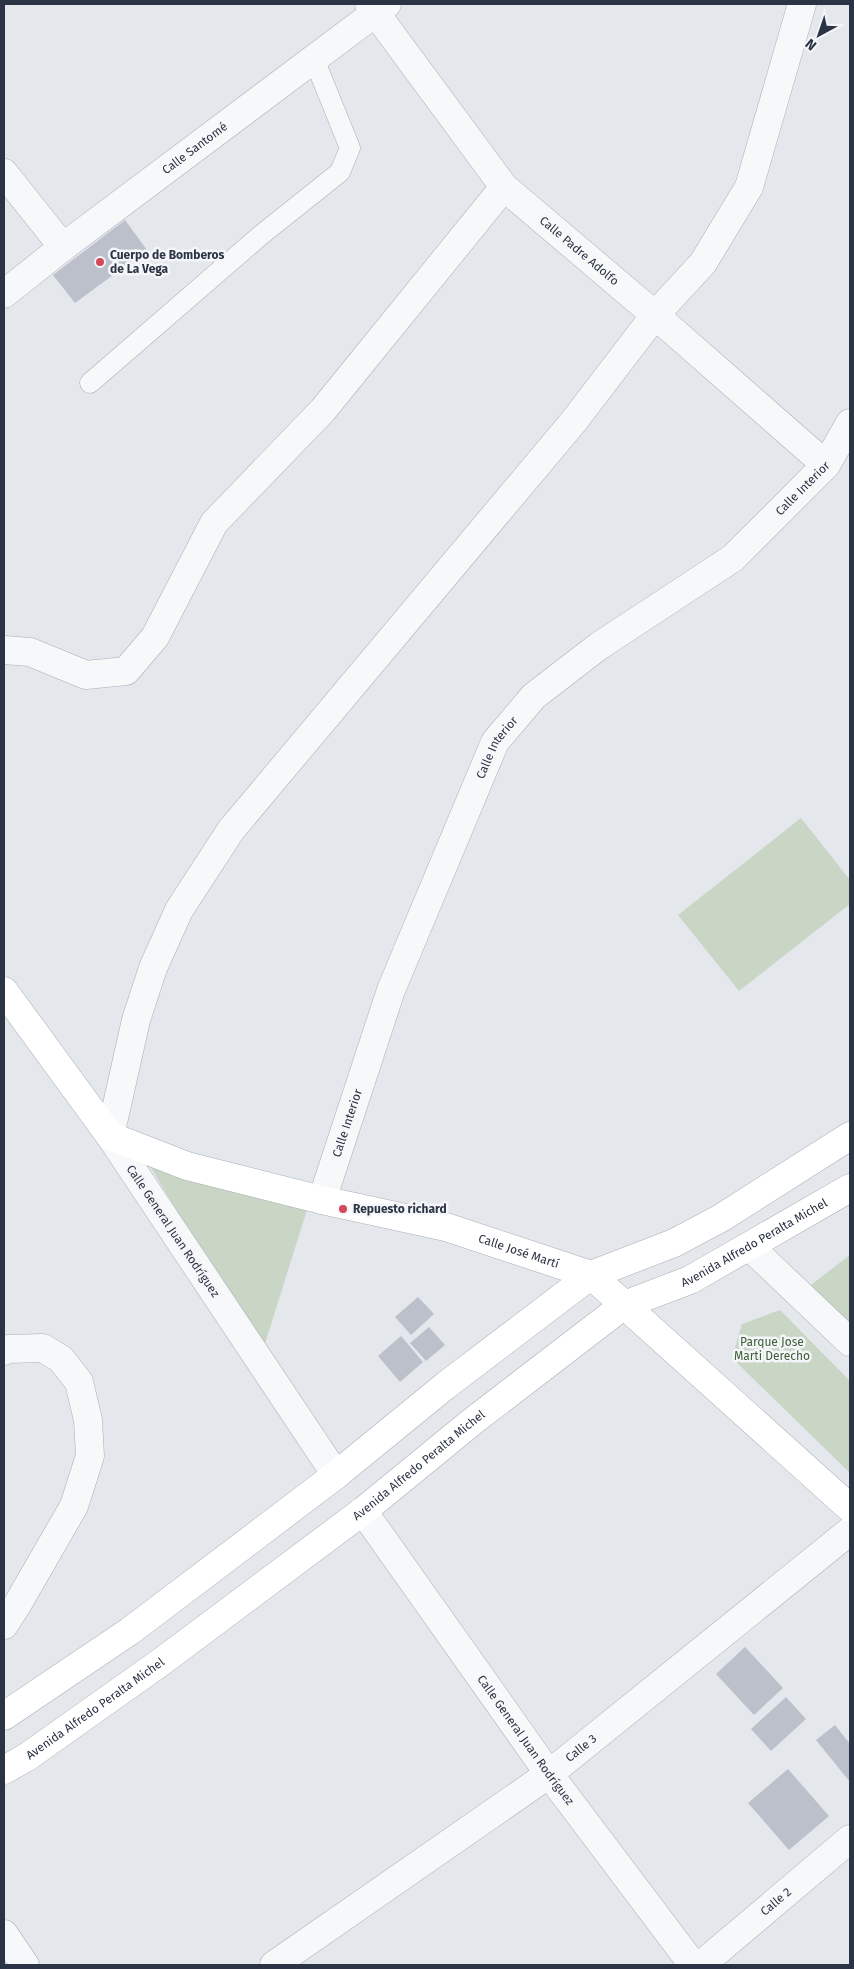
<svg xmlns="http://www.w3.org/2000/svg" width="854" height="1969" viewBox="0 0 854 1969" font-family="'Fira Sans',sans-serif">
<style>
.green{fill:#c9d6c5}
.building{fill:#bbc0ca}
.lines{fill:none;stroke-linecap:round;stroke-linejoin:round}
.lane-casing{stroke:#a9aeb7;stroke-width:21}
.street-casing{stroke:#a9aeb7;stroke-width:29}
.secondary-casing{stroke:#a9aeb7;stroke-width:29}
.lane{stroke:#f7f8fa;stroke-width:20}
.street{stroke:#f7f8fa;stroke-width:28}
.secondary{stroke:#fff;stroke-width:28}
.poi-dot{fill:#d1495b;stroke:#f4f6f9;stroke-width:2}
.labels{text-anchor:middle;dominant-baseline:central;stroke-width:5;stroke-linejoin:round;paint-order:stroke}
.street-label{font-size:12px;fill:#2b3445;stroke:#f4f6f9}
.poi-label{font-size:12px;font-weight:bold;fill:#2b3445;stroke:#f4f6f9;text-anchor:start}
.park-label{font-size:12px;fill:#3f6138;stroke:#f4f6f9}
</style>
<rect width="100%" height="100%" fill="#e4e7ec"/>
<path class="green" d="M801,818L850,880V904L739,991L678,915Z
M144,1156L307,1210L262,1353Z
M850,1255V1330L807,1288Z
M780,1310L850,1381V1473L732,1358L742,1324Z"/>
<path class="building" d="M125,220L147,250L75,303L53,275Z
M418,1297L434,1314L411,1335L395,1317Z
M429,1327L445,1345L426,1361L410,1343Z
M401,1336L423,1362L400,1382L378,1356Z
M745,1647L783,1688L754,1715L716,1674Z
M786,1697L806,1719L771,1751L751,1729Z
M835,1725L850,1744V1782L816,1740Z
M788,1769L829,1816L789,1850L748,1803Z"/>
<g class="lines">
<g class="lane-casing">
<path id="lane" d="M90,383L261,235L340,172L350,148L314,59"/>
</g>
<g class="street-casing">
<g id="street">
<path id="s1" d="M369,4L504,187L655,315L826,465"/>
<path d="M4,173L63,247"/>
<path id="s2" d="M4,294L63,247L387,4"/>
<path d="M4,650L30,652L86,675L126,671L155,637L214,523L323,410L504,187"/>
<path id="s3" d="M322,1200L391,990L495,742L534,696L599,646L733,558L826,465L850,423"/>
<path d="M750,1247L850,1342"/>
<path d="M4,1351L8,1349L43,1348L61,1359L79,1382L88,1420L90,1456L74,1506L17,1605L4,1625"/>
<path d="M336,1475L110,1136L136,1020L153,968L179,910L231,830L574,421L655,315L703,263L749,187L802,4"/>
<path id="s4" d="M363,1511L549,1774L693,1965"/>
<path d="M4,1934L25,1965"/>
<path id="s5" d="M274,1965L549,1774L850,1531"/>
<path id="s6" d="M701,1965L850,1839"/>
</g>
</g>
<g class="secondary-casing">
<g id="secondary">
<path id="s7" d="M4,991L110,1136L187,1166L322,1200L446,1227L591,1275L850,1508"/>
<path d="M4,1716L130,1631L336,1475L445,1386L591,1275L674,1243L721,1218L850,1136"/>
<path id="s8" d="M4,1770L27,1757L161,1662L363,1511L473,1421L624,1305L690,1280L850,1188"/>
</g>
</g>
<use href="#lane" class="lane"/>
<use href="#street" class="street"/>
<use href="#secondary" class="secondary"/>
</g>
<g class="poi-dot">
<circle cx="100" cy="262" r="5"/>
<circle cx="343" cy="1209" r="5"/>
</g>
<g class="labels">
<g class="street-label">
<text stroke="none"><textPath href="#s2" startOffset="240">Calle Santomé</textPath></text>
<text stroke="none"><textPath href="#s1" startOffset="326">Calle Padre Adolfo</textPath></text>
<text stroke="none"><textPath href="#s3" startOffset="891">Calle Interior</textPath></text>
<text stroke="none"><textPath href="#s3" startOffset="486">Calle Interior</textPath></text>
<text stroke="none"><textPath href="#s3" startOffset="81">Calle Interior</textPath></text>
<text transform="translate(173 1231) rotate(56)">Calle General Juan Rodríguez</text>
<text stroke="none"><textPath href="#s8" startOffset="920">Avenida Alfredo Peralta Michel</textPath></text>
<text stroke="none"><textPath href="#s7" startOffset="605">Calle José Martí</textPath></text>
<text stroke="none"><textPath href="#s8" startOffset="515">Avenida Alfredo Peralta Michel</textPath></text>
<text stroke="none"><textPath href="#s8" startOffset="110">Avenida Alfredo Peralta Michel</textPath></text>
<text stroke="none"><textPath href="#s4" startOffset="281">Calle General Juan Rodríguez</textPath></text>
<text stroke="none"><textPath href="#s5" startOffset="376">Calle 3</textPath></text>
<text stroke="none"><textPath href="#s6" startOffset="98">Calle 2</textPath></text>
</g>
<g class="poi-label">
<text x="110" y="255">Cuerpo de Bomberos<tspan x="110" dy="14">de La Vega</tspan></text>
<text x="353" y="1209">Repuesto richard</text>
</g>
<g class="park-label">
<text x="772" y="1342">Parque Jose<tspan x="772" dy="14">Marti Derecho</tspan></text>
</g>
</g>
<rect width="854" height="1969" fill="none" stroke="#2b3445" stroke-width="10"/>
<g transform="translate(819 35) rotate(220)" stroke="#f4f6f9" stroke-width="4" paint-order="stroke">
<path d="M0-4L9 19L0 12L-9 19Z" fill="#2b3445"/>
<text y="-8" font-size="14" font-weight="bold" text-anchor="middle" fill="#2b3445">N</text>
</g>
</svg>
